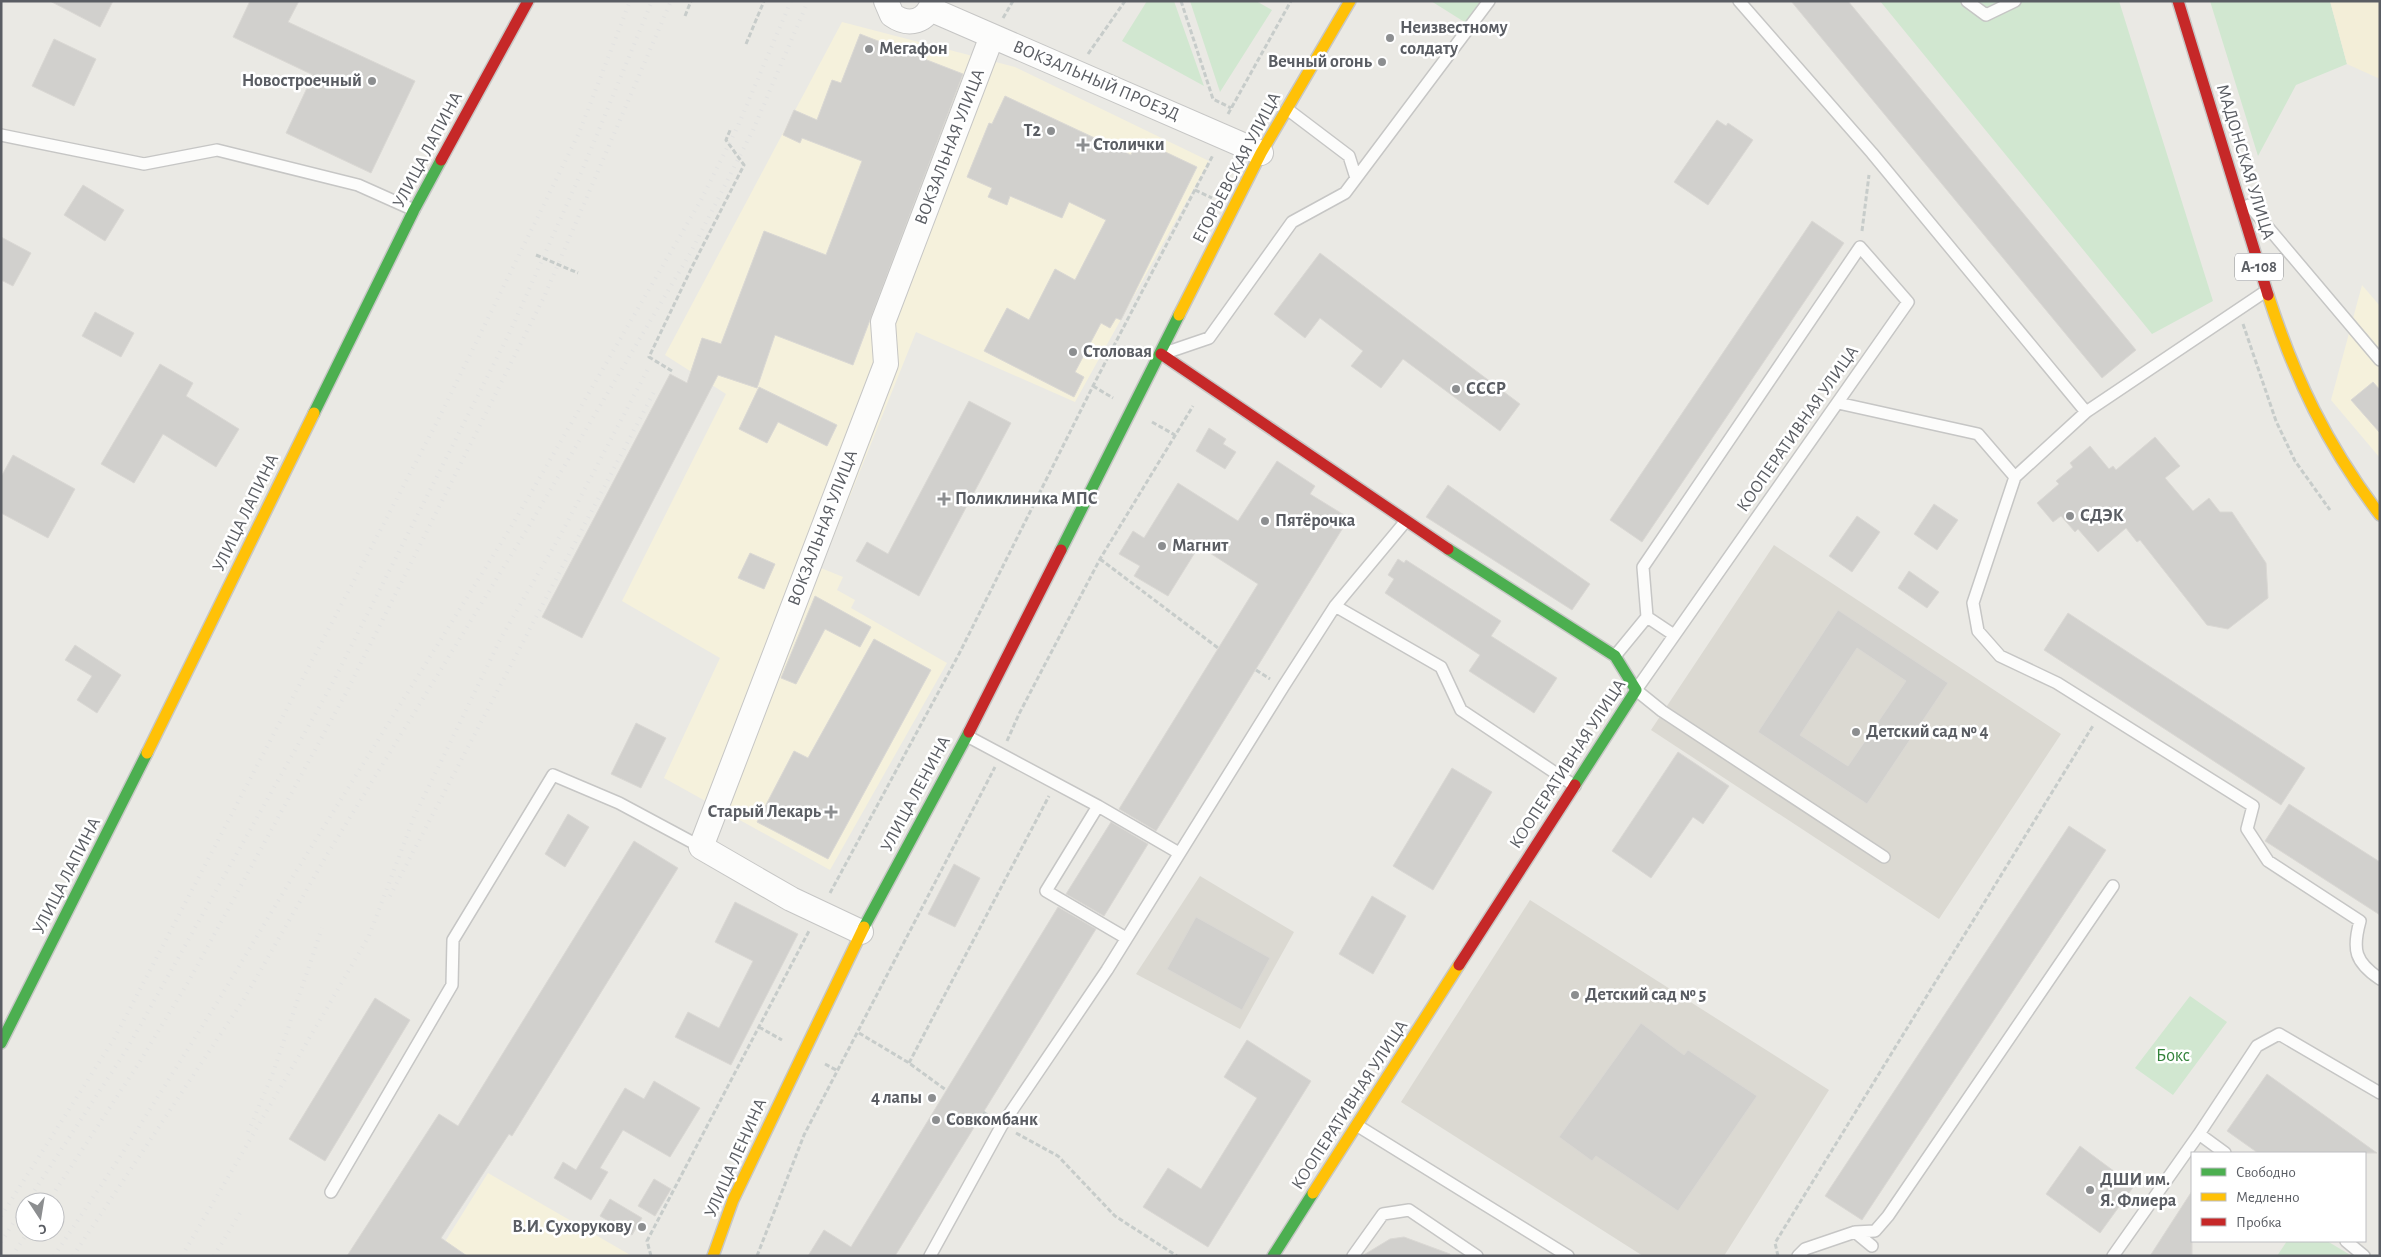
<svg xmlns="http://www.w3.org/2000/svg" width="2381" height="1257" viewBox="0 0 2381 1257" font-family="'Alegreya Sans',sans-serif">
<style>
.commercial{fill:#f5f1dc}
.education{fill:#dbd9d2}
.green{fill:#d1e7d0}
.sand{fill:#f3eed8}
.building{fill:#d1d0cd;stroke:#dad8d4;fill-rule:evenodd}
.lines{fill:none;stroke-linecap:round;stroke-linejoin:round}
.lane-casing{stroke:#c6c6c5;stroke-width:14}
.street-casing{stroke:#c6c6c5;stroke-width:26}
.fast-casing{stroke:#c7c7c6;stroke-width:14}
.slow-casing{stroke:#c7c7c6;stroke-width:14}
.jam-casing{stroke:#c7c7c6;stroke-width:14}
.path{stroke:#c7ccca;stroke-width:3;stroke-dasharray:5 2.5;stroke-linecap:butt}
.lane{stroke:#fcfcfb;stroke-width:11}
.street{stroke:#fcfcfb;stroke-width:24}
.fast{stroke:#4caf50;stroke-width:11}
.slow{stroke:#ffc107;stroke-width:11}
.jam{stroke:#c62828;stroke-width:11}
.rail{stroke:#e2e2e1;stroke-width:4;stroke-dasharray:1 6;stroke-linecap:butt}
.poi-dot{fill:#8c8e90;stroke:#fff;stroke-width:2}
.labels{text-anchor:middle;dominant-baseline:central;stroke-width:5;stroke-linejoin:round;paint-order:stroke}
.shield{fill:#fff;stroke:#8c8e92;stroke-width:1}
.shield-label{font-size:16px;font-weight:bold;fill:#5a5d63}
.poi-label{font-size:18px;font-weight:bold;fill:#5a5d63;stroke:#fff;text-anchor:start}
.street-label{font-size:18px;fill:#5a5d63;stroke:#fff}
.park-label{font-size:18px;fill:#32823a;stroke:#fff}
</style>
<rect width="100%" height="100%" fill="#eae9e4"/>
<path class="commercial" d="M842,22L1015,67L1209,161L1075,402L916,332L821,568L843,577L837,590L855,600L851,608L947,663L830,870L664,778L720,658L622,601L726,394L665,355Z
M2362,285L2380,306V458L2331,400Z
M488,1173L632,1256H436Z"/>
<path class="education" d="M1774,545L2061,734L1939,919L1651,730Z
M1200,876L1294,932L1240,1029L1136,974Z
M1530,900L1829,1090L1724,1256H1643L1401,1102Z"/>
<path class="green" d="M1147,1H1174L1204,86L1122,41Z
M1190,1H1256L1272,10L1220,92Z
M1431,1H1482L1466,23Z
M1880,1H2119L2213,301L2152,334Z
M2210,1H2330L2347,64L2296,85L2258,156Z
M2190,996L2227,1022L2173,1095L2135,1068Z
M2287,1241H2327L2352,1256H2277Z"/>
<path class="sand" d="M2330,1H2380V79L2347,64Z"/>
<path class="building" d="M50,1H113L100,27Z
M250,1H299L288,22L415,81L371,173L286,133L313,75L233,37Z
M1791,1H1848L2136,350L2102,378Z
M860,34L963,74L853,365L775,335L757,388L718,375L582,638L542,617L670,374L687,383L702,338L721,344L764,231L826,255L862,161L802,138L800,143L783,135L794,110L817,120L832,80L841,83Z
M54,39L96,59L74,106L32,86Z
M1005,96L1131,155L1138,139L1197,167L1121,320L1116,318L1110,328L1101,323L1075,372L1084,377L1074,397L984,351L1007,308L1029,320L1055,269L1075,280L1106,220L1069,202L1062,218L1010,196L1007,205L988,197L992,188L967,177L989,123L992,124Z
M1717,120L1726,126L1728,123L1753,140L1708,205L1674,182Z
M83,185L124,210L105,241L64,215Z
M1812,221L1844,243L1642,542L1610,520Z
M1,237L31,253L13,286L1,280Z
M1320,253L1520,404L1500,431L1403,359L1381,388L1351,366L1363,351L1320,318L1305,338L1274,314Z
M95,312L134,333L121,357L82,336Z
M160,364L193,383L186,396L239,429L216,467L163,434L134,483L101,464Z
M2373,382L2380,390V433L2351,400Z
M759,387L837,425L827,446L778,422L767,443L739,429Z
M969,401L1011,423L919,596L856,561L867,542L888,554Z
M1209,428L1226,439L1223,444L1236,452L1225,469L1196,451Z
M2155,437L2180,466L2165,478L2193,511L2209,498L2220,512H2232L2266,563L2268,598L2228,629L2207,625L2140,540L2137,542L2126,528L2098,552L2078,529L2075,532L2061,516L2053,522L2037,503L2059,484L2056,481L2073,467L2070,463L2090,446L2109,469L2113,466L2116,470Z
M13,455L75,489L48,538L1,513V477Z
M1277,461L1315,486L1310,494L1349,518L1156,831L1119,809L1258,584L1199,546L1168,596L1134,576L1140,566L1119,554L1133,531L1144,538L1178,483L1238,521Z
M1448,485L1590,584L1572,610L1426,517Z
M1934,504L1958,520L1937,550L1914,534Z
M1857,516L1880,532L1852,572L1829,556Z
M750,553L775,564L764,589L738,578Z
M1398,559L1404,563L1406,560L1501,621L1491,636L1557,678L1534,713L1469,671L1480,655L1385,593L1394,579L1388,575Z
M1909,571L1939,592L1927,608L1898,588Z
M815,596L871,627L860,647L825,629L796,684L781,678Z
M1838,610L1948,683L1867,804L1758,732ZM1857,648L1906,681L1848,766L1800,735Z
M2068,613L2305,768L2281,805L2044,650Z
M874,639L931,670L828,859L757,822L794,751L808,758Z
M75,645L121,675L97,713L77,700L92,676L65,660Z
M636,723L666,738L641,788L611,774Z
M1678,752L1729,786L1703,824L1693,817L1651,878L1612,851Z
M1452,768L1492,792L1433,890L1393,866Z
M2289,804L2380,862V915L2265,841Z
M568,814L589,827L565,867L545,854Z
M1111,822L1148,844L1104,916L1066,894Z
M2069,826L2106,850L1862,1220L1825,1196Z
M634,841L678,868L512,1136L509,1134L441,1238L467,1256H347L439,1114L458,1126Z
M954,864L980,878L955,927L928,914Z
M1372,896L1406,916L1373,974L1339,954Z
M735,902L798,934L731,1065L675,1037L688,1012L719,1028L753,961L715,942Z
M1058,907L1096,929L895,1256H808L824,1230L851,1247Z
M1196,917L1270,958L1242,1010L1167,969Z
M375,998L410,1020L325,1161L289,1139Z
M1641,1023L1684,1055L1688,1050L1757,1096L1678,1211L1596,1156L1592,1161L1559,1137Z
M1247,1040L1311,1081L1208,1247L1143,1207L1168,1168L1201,1189L1257,1098L1224,1077Z
M2267,1074L2377,1153H2258L2227,1131Z
M654,1081L700,1108L670,1157L623,1130L600,1168L608,1172L591,1200L554,1178L563,1162L576,1170L625,1088L644,1099Z
M2080,1146L2134,1186L2100,1233L2046,1194Z
M654,1179L671,1189L655,1216L638,1206Z
M2192,1191V1256H2150Z
M610,1199L642,1218L632,1235L600,1216Z
M1404,1237L1450,1254V1256H1362L1390,1239Z"/>
<g class="lines">
<g class="lane-casing">
<path id="lane" d="M1739,1L1872,153L2086,412L2266,291
M1967,1L1986,15L2015,1
M1287,109L1349,156L1356,178
M1,135L144,164L217,150L358,185L414,210
M2249,205L2380,360
M1165,353L1209,338L1292,222L1345,193L1489,1
M1838,403L1978,434L2015,477
M2086,412L2015,477L1973,603L1978,631L2000,656L2057,683L2253,806L2247,829L2268,861L2360,921C2352,950 2355,962 2380,979
M1335,606L1441,667L1461,710L1575,786
M1647,617L1674,635
M1615,656L1647,617L1643,567L1860,247L1908,302L1636,690L1662,711L1884,857
M967,736L1098,806L1179,853
M1098,806L1046,891L1126,938
M1358,1126L1568,1256
M2199,1134L2257,1046L2279,1034L2380,1093
M331,1192L452,985L453,940L553,775L619,803L701,847
M1855,1232L1875,1231L1888,1216L2113,886
M2346,1241L2364,1256
M930,1256L1002,1125L1107,970L1283,687L1335,606L1405,522
M1353,1256L1383,1214L1409,1210L1477,1256
M1798,1256L1805,1249L1855,1232L1872,1246
M2113,1256L2199,1134L2225,1153"/>
</g>
<g class="street-casing">
<path id="street" d="M886,1L892,15C909,27 927,22 933,1
M930,9L1261,153
M861,932L791,899L701,847L886,364L883,322L992,36"/>
</g>
<g class="fast-casing">
<path id="fast" d="M314,413L414,210L441,160
M1448,549L1615,656L1636,690L1575,785
M1061,550L1179,315
M864,927L969,732
M1,1043L147,753
M1273,1256L1313,1193"/>
</g>
<g class="slow-casing">
<path id="slow" d="M2268,295C2295,379 2327,445 2380,515
M1179,315L1261,153L1350,1
M147,753L314,413
M1313,1193L1459,965
M713,1256L733,1200L864,927"/>
</g>
<g class="jam-casing">
<path id="jam" d="M2178,1L2268,295
M441,160L528,1
M1161,354L1448,549
M969,732L1061,550
M1459,965L1575,785"/>
</g>
<path class="path" d="M1181,1L1213,99L1231,108
M685,16L691,1
M1003,18L1013,1
M746,44L764,1
M1088,54L1125,1
M1228,114L1291,1
M1195,190L1212,198
M1862,231L1869,175
M536,255L578,273
M2243,324L2276,421L2295,461L2330,510
M672,371L649,357L692,267L744,165L726,140L731,128
M1093,386L1113,398
M1152,422L1175,435
M1100,559L1218,648
M1256,670L1270,679
M1007,741L1019,714L1100,559L1193,406
M830,893L959,654L1093,386L1213,155
M759,1027L782,1040
M859,1033L909,1063L946,1090
M909,1063L1049,796
M825,1064L838,1071
M983,1112L989,1116
M1016,1133L1058,1156L1115,1216L1177,1256
M651,1256L647,1241L809,931
M757,1256L804,1135L995,767
M1778,1256L1775,1243L2094,724"/>
<use href="#lane" class="lane"/>
<use href="#street" class="street"/>
<use href="#fast" class="fast"/>
<use href="#slow" class="slow"/>
<use href="#jam" class="jam"/>
<path class="rail" d="M390,896L655,390
M248,1132L273,1073L322,928
M27,1202L127,1049L331,686L510,332L584,166L652,1
M48,1202L139,1063L190,979L346,693L544,297L671,1
M1,1216L114,1039L438,420L579,133L630,1
M1,1242L25,1205
M12,1256L28,1232
M54,1256L120,1157L220,998L292,878L511,527L701,200L737,128L791,1
M73,1256L244,999L325,858L526,531L691,252L753,130L808,1
M182,1256L369,936L414,817L501,638L561,534L649,367
M214,1256L243,1208"/>
</g>
<g class="poi-dot">
<circle cx="1390" cy="38" r="5"/>
<circle cx="869" cy="49" r="5"/>
<circle cx="1382" cy="62" r="5"/>
<circle cx="372" cy="81" r="5"/>
<circle cx="1051" cy="131" r="5"/>
<path d="M1080.5 137.5h5v5h5v5h-5v5h-5v-5h-5v-5h5z"/>
<circle cx="1073" cy="352" r="5"/>
<circle cx="1456" cy="389" r="5"/>
<path d="M941.5 491.5h5v5h5v5h-5v5h-5v-5h-5v-5h5z"/>
<circle cx="2070" cy="516" r="5"/>
<circle cx="1265" cy="521" r="5"/>
<circle cx="1162" cy="546" r="5"/>
<circle cx="1856" cy="732" r="5"/>
<path d="M828.5 804.5h5v5h5v5h-5v5h-5v-5h-5v-5h5z"/>
<circle cx="1575" cy="995" r="5"/>
<circle cx="932" cy="1098" r="5"/>
<circle cx="936" cy="1120" r="5"/>
<circle cx="2090" cy="1190" r="5"/>
<circle cx="642" cy="1227" r="5"/>
</g>
<g class="labels">
<rect class="shield" x="2235" y="253.5" width="48" height="27" rx="4"/>
<g class="shield-label">
<text x="2259" y="267">А-108</text>
</g>
<g class="poi-label">
<text x="1400" y="28">Неизвестному<tspan x="1400" dy="21">солдату</tspan></text>
<text x="879" y="49">Мегафон</text>
<text x="1372" y="62" text-anchor="end">Вечный огонь</text>
<text x="362" y="81" text-anchor="end">Новостроечный</text>
<text x="1041" y="131" text-anchor="end">T2</text>
<text x="1093" y="145">Столички</text>
<text x="1083" y="352">Столовая</text>
<text x="1466" y="389">СССР</text>
<text x="955" y="499">Поликлиника МПС</text>
<text x="2080" y="516">СДЭК</text>
<text x="1275" y="521">Пятёрочка</text>
<text x="1172" y="546">Магнит</text>
<text x="1866" y="732">Детский сад № 4</text>
<text x="821" y="812" text-anchor="end">Старый Лекарь</text>
<text x="1585" y="995">Детский сад № 5</text>
<text x="922" y="1098" text-anchor="end">4 лапы</text>
<text x="946" y="1120">Совкомбанк</text>
<text x="2100" y="1180">ДШИ им.<tspan x="2100" dy="21">Я. Флиера</tspan></text>
<text x="632" y="1227" text-anchor="end">В.И. Сухорукову</text>
</g>
<g class="street-label">
<text transform="translate(1096 81) rotate(23)">ВОКЗАЛЬНЫЙ ПРОЕЗД</text>
<text transform="translate(950 147) rotate(-69)">ВОКЗАЛЬНАЯ УЛИЦА</text>
<text transform="translate(428 150) rotate(-62)">УЛИЦА ЛАПИНА</text>
<text transform="translate(2245 162) rotate(73)">МАДОНСКАЯ УЛИЦА</text>
<text transform="translate(1237 168) rotate(-62)">ЕГОРЬЕВСКАЯ УЛИЦА</text>
<text transform="translate(1798 429) rotate(-55)">КООПЕРАТИВНАЯ УЛИЦА</text>
<text transform="translate(246 513) rotate(-64)">УЛИЦА ЛАПИНА</text>
<text transform="translate(823 528) rotate(-69)">ВОКЗАЛЬНАЯ УЛИЦА</text>
<text transform="translate(1568 764) rotate(-57)">КООПЕРАТИВНАЯ УЛИЦА</text>
<text transform="translate(916 794) rotate(-62)">УЛИЦА ЛЕНИНА</text>
<text transform="translate(67 876) rotate(-63)">УЛИЦА ЛАПИНА</text>
<text transform="translate(1350 1105) rotate(-57)">КООПЕРАТИВНАЯ УЛИЦА</text>
<text transform="translate(736 1158) rotate(-66)">УЛИЦА ЛЕНИНА</text>
</g>
<g class="park-label">
<text x="2173" y="1056">Бокс</text>
</g>
</g>
<rect width="2381" height="1257" fill="none" stroke="#5a5d63" stroke-width="5"/>
<rect x="2191" y="1152" width="175" height="90" fill="#ffffff" stroke="#bdbec1"/>
<rect x="2201" y="1168" width="25" height="8" fill="#4caf50" stroke="#bdbec1"/>
<text x="2236" y="1177" font-size="15" fill="#5a5d63">Свободно</text>
<rect x="2201" y="1193" width="25" height="8" fill="#ffc107" stroke="#bdbec1"/>
<text x="2236" y="1202" font-size="15" fill="#5a5d63">Медленно</text>
<rect x="2201" y="1218" width="25" height="8" fill="#c62828" stroke="#bdbec1"/>
<text x="2236" y="1227" font-size="15" fill="#5a5d63">Пробка</text>
<g transform="translate(40 1217) rotate(168)"><circle r="24" fill="#ffffff" stroke="#bdbec1"/>
<path d="M0-4L9 19L0 12L-9 19Z" fill="#8c8e90"/>
<text y="-8" font-size="14" font-weight="bold" text-anchor="middle" fill="#5a5d63">С</text>
</g>
</svg>
